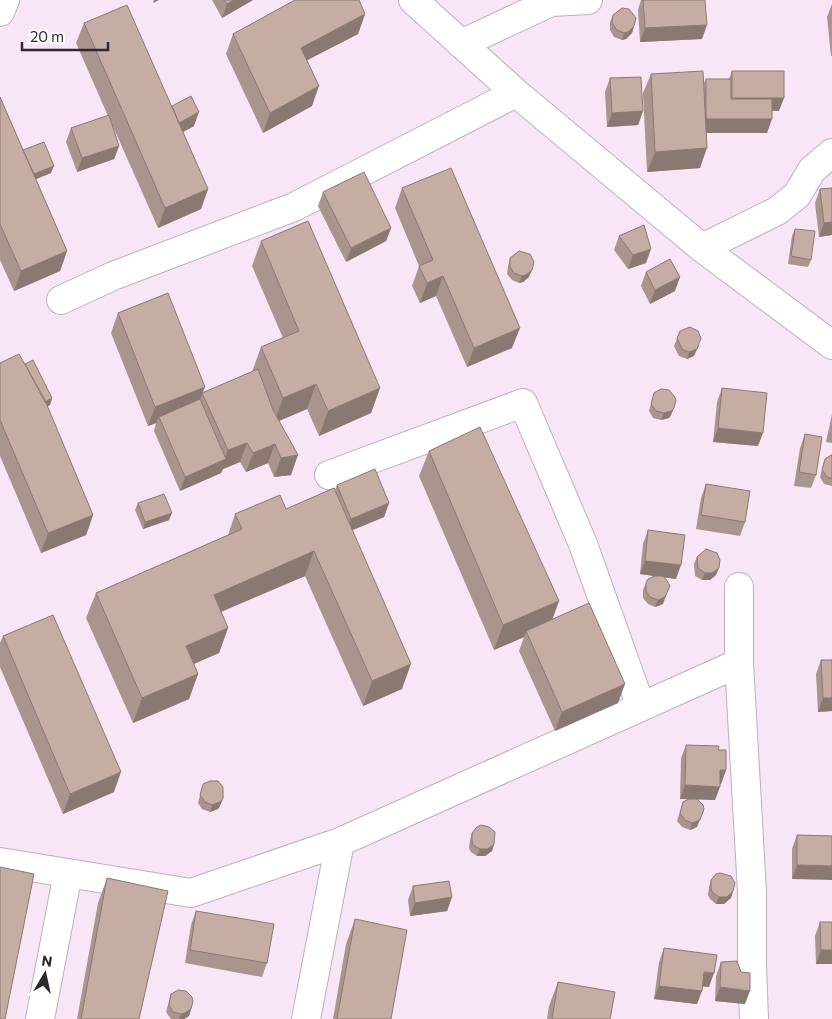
<svg xmlns="http://www.w3.org/2000/svg" width="832" height="1019" viewBox="0 0 832 1019" font-family="Commissioner,sans-serif">
<style>
.lines{fill:none;stroke-linecap:round;stroke-linejoin:round}
.minor-casing{stroke:#bfaebe;stroke-width:30}
.minor{stroke:#fff;stroke-width:28}
.wall{fill:#a9958d}
.shaded-wall{fill:#8a7973}
.building{fill:#c5ada4;stroke:#8a7973}
</style>
<rect width="100%" height="100%" fill="#f8e6f7"/>
<g class="lines">
<g class="minor-casing">
<path id="minor" d="M413,0L516,93L702,248L832,345
M0,12L5,0
M461,44L551,2L588,0
M702,248L777,211L797,195L812,170L832,153
M61,300L113,276L294,207L516,93
M329,475L523,403L583,544L641,707
M739,587V663L752,892V966L754,1019
M0,862L191,893L340,842L739,663
M40,1019L68,873
M306,1019L340,842"/>
</g>
<use href="#minor" class="minor"/>
</g>
<path class="wall" d="M212,0H253L222,18Z
M641,0H705L702,39L640,42L638,10Z
M832,4V56H831L827,17Z
M365,14L358,34L307,60L312,106L263,133L226,54L233,34Z
M613,15L634,26L632,33L626,39L622,40L614,37L610,30V22Z
M84,23L172,106L194,126L183,132L208,189L201,209L158,228L111,122L119,146L114,159L77,172L66,142L71,128L108,116L76,43Z
M732,71L779,111H772L767,133H706L700,168L647,172L643,93L651,74L703,85L706,79H729Z
M610,78L643,111L638,125L607,127L605,92Z
M0,97L23,150L51,173L36,179L67,251L60,271L14,291L0,260Z
M402,188L512,348L467,367L436,296L420,303L412,286L419,266L395,208Z
M832,188V235L819,237L815,203L820,189Z
M323,192L391,228L386,241L346,262L318,206Z
M795,229L811,260L808,267L788,264L792,236Z
M619,236L646,263L628,269L614,250Z
M261,241L380,388L371,413L319,436L307,409L279,421L291,475L274,477L268,463L246,472L240,462L223,469L221,473L180,491L154,431L156,423L148,426L111,333L118,313L203,393L252,372L261,347L283,338L252,266Z
M510,258L529,277L523,282L519,283L512,280L507,274L508,266Z
M646,272L675,291L650,304L641,286Z
M680,331L694,356L687,359L679,356L674,346Z
M0,363L25,364L52,398L50,405L47,406L93,515L86,535L41,553L0,456Z
M722,388L758,446L713,442L717,402Z
M654,393L671,415L669,418L661,420L653,418L649,411Z
M832,414V443L826,442Z
M805,434L816,475L811,488L794,486L800,448Z
M429,451L552,619L618,703L555,731L519,651L524,637L494,650L419,476Z
M832,455V486L824,484L820,477L825,459Z
M706,484L745,522L740,536L696,529L701,498Z
M337,485L389,503L384,517L352,530L402,689L363,706L305,576L221,612L228,628L219,653L194,664L198,674L189,699L133,723L86,618L96,593L228,535L235,514L286,509L335,491Z
M138,503L169,520L143,529L135,510Z
M648,530L676,579L664,577L663,604L655,607L648,604L643,598V590L646,583L654,576L640,574L643,544Z
M697,557L716,575L710,580H702L695,576L694,564Z
M3,636L114,792L63,814L0,667V643Z
M821,660L832,711L818,712L816,674Z
M686,745L726,770L721,784H720L715,800L698,799L697,827L690,830L682,827L677,821L683,802L688,799H680L681,758Z
M203,784L220,806L218,809L210,812L202,809L198,803Z
M472,833L494,844L492,851L485,856H477L471,852L469,848L470,840Z
M797,835L832,836L792,879V849Z
M107,878L139,1019H77L98,903Z
M711,880L733,891L731,898L724,904H716L710,899L708,895L709,887Z
M413,886L452,897L447,911L410,916L408,900Z
M196,911L267,963L262,977L185,963L191,925Z
M355,919L391,1019H333L346,944Z
M820,922H832V964H816L815,936Z
M664,948L709,987L703,986L697,1004L654,999L659,962Z
M721,962L745,1004L715,1001L716,976Z
M558,982L610,1019H547L549,1006Z
M171,994L191,1009L189,1016L184,1019H171L166,1012Z"/>
<path class="shaded-wall" d="M154,0H159L153,3Z
M234,0H253L222,18L227,4Z
M365,14L358,34L294,67L301,48Z
M707,25L702,39L640,42L645,28Z
M634,26L632,33L626,39L622,40L624,33Z
M319,86L312,106L263,133L270,113Z
M732,98H784L779,111H727Z
M643,111L638,125L607,127L612,113Z
M199,112L194,126L174,137L179,123Z
M706,119H772L767,133H701Z
M119,146L114,159L77,172L82,158Z
M707,148L700,168L647,172L655,152Z
M54,166L51,173L26,183L28,176Z
M208,189L201,209L158,228L165,208Z
M832,222V235L819,237L824,223Z
M391,228L386,241L346,262L351,248Z
M651,249L646,263L628,269L633,255Z
M67,251L60,271L14,291L21,271Z
M532,270L529,277L523,282L519,283L522,276Z
M443,276L436,296L420,303L427,283Z
M680,277L675,291L650,304L655,290Z
M520,328L512,348L467,367L474,348Z
M699,345L694,356L687,359L689,352Z
M316,384L307,409L274,423L283,398Z
M205,387L197,407L159,417L156,423L148,426L155,407Z
M380,388L371,413L319,436L328,411Z
M52,398L50,405L35,412L38,405Z
M674,408L671,415L669,418L661,420L664,413Z
M718,428L763,433L758,446L713,442Z
M247,443L240,462L223,469L221,473L180,491L185,477L224,460L228,450Z
M275,444L268,463L246,472L253,453Z
M298,455L291,475L274,477L281,458Z
M389,503L384,517L346,533L351,519Z
M172,513L169,520L143,529L145,522Z
M93,515L86,535L41,553L48,533Z
M314,551L305,576L204,619L214,595Z
M645,561L681,565L676,579L640,574Z
M719,568L716,575L710,580H702L705,573Z
M667,593L663,604L655,607L658,600Z
M559,601L550,626L526,631L524,637L494,650L503,625Z
M228,628L219,653L177,671L186,646Z
M411,664L402,689L363,706L372,681Z
M198,674L189,699L133,723L142,698Z
M625,684L618,703L555,731L562,712Z
M823,698H832V711L818,712Z
M720,770H726L721,784H715Z
M121,772L114,792L63,814L70,794Z
M685,785L720,787L715,800L680,799Z
M223,799L220,806L218,809L210,812L212,805Z
M704,809L697,827L690,830L692,823Z
M494,844L492,851L485,856H477L480,849Z
M797,865L832,866V880L792,879Z
M733,891L731,898L724,904H716L719,897Z
M452,897L447,911L410,916L415,903Z
M821,950H832V964H816Z
M704,972L714,973L709,987L699,986Z
M659,986L702,991L697,1004L654,999Z
M720,987L750,991L745,1004L715,1001Z
M191,1009L189,1016L184,1019H179L181,1014Z"/>
<path class="building" d="M224,0H234L227,4Z
M295,0H359L365,14L301,48L319,86L270,113L233,34Z
M643,0H705L707,25L645,28Z
M127,5L208,189L165,208L84,23Z
M622,8L629,9L636,18L634,26L628,32L624,33L617,30L612,23L613,15Z
M703,71L707,148L655,152L651,74Z
M732,71H784V98H732Z
M641,77L643,111L612,113L610,78Z
M706,79H731V99H772V119H706Z
M191,96L199,112L179,123L172,106Z
M0,97L67,251L21,271L0,224Z
M109,115L119,146L82,158L71,128Z
M44,142L54,166L34,174L23,150Z
M451,168L520,328L474,348L443,276L427,283L419,266L433,260L402,188Z
M364,172L391,228L351,248L323,192Z
M832,188V222L824,223L820,189Z
M308,221L380,388L328,411L316,384L283,398L261,347L299,331L261,241Z
M644,225L651,249L633,255L619,236Z
M795,229L815,231L811,260L791,256Z
M519,251L530,254L534,262L532,270L526,275L522,276L514,273L510,267V258Z
M670,259L680,277L655,290L646,272Z
M168,293L205,387L155,407L118,313Z
M690,327L698,331L701,338L697,349L689,352L682,349L677,338L680,331Z
M19,354L44,398L93,515L48,533L0,420V363Z
M33,360L52,398L45,402L25,364Z
M258,369L273,410L298,455L281,458L275,444L253,453L247,443L228,450L202,393Z
M722,388L767,393L763,433L718,428Z
M661,389L669,390L674,396L676,400L674,408L671,411L664,413L656,411L651,404L654,393Z
M200,399L226,459L185,477L159,417Z
M480,427L559,601L503,625L429,451Z
M805,434L822,437L816,475L799,472Z
M831,455H832V479L827,477L822,470L825,459Z
M375,469L389,503L351,519L337,485Z
M706,484L750,491L745,522L701,515Z
M334,488L411,664L372,681L314,551L214,595L228,628L186,646L198,674L142,698L96,593L242,529L235,514L280,495L286,509Z
M164,494L172,513L145,522L138,503Z
M648,530L685,535L681,565L645,561Z
M706,549L717,553L720,560L719,568L712,573H705L698,568L697,557Z
M655,576H663L666,579L670,586L665,597L658,600L650,597L646,591V583L648,579Z
M589,603L625,684L562,712L526,631Z
M53,615L121,772L70,794L3,636Z
M821,660H832V698H823Z
M686,745L719,746L718,750H726V770H720V787L685,785Z
M210,781H218L223,787V799L220,802L212,805L205,802L200,795L203,784Z
M689,799H697L703,805L704,809L700,820L692,823L685,820L680,813L683,802Z
M481,825L489,827L495,832L494,844L488,849H480L473,845L472,841V833L477,827Z
M797,835L832,836V866L797,865Z
M0,867L34,874L5,1019H0Z
M720,873L731,876L735,883L733,891L727,897H719L712,892L711,888V880L716,874Z
M107,878L168,891L139,1019H81Z
M449,881L452,897L415,903L413,886Z
M196,911L274,924L267,963L190,950Z
M355,919L407,930L391,1019H337Z
M820,922H832V950H821Z
M664,948L717,955L714,973L704,972L702,991L659,986Z
M737,961L741,972L750,973V991L720,987L721,962Z
M558,982L615,992L610,1019H552Z
M178,990L186,991L192,997L193,1001L191,1009L185,1013L181,1014L173,1012L169,1005L171,994Z"/>
<g transform="translate(45 974) rotate(9)" stroke="#ffffff" stroke-width="4" paint-order="stroke">
<path d="M0-4L9 19L0 12L-9 19Z" fill="#2e272e"/>
<text y="-8" font-size="14" font-weight="bold" text-anchor="middle" fill="#2e272e">N</text>
</g>
<path d="M22 42v8h86v-8" fill="none" stroke="#2e272e" stroke-width="2.5"/>
<text x="30" y="42" font-size="15" fill="#2e272e" stroke="#ffffff" stroke-width="4" paint-order="stroke">20 m</text>
</svg>
